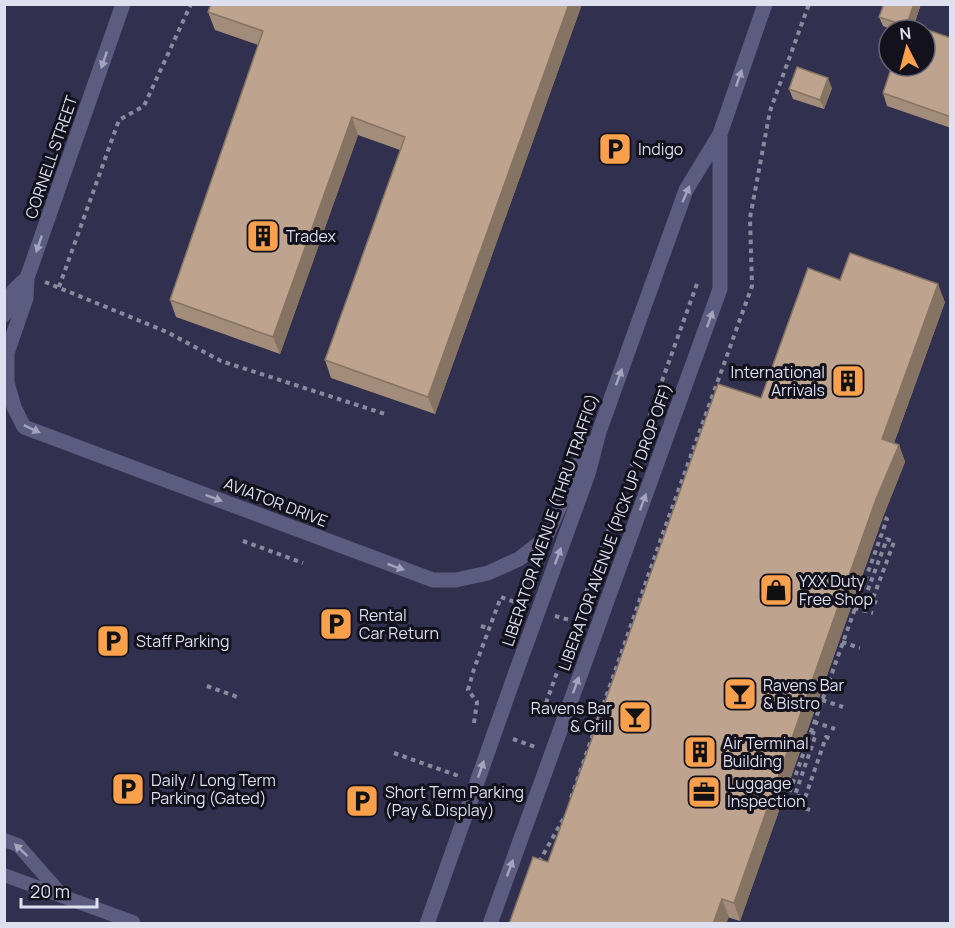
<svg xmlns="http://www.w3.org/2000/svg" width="955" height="928" viewBox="0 0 955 928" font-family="Manrope,sans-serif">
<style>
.built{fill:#31304e;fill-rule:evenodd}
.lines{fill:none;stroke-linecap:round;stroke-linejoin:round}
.path{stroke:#8a8a9e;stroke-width:4;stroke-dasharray:4.5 4.5;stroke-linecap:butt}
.service{stroke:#5c5c80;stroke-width:14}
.minor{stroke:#5c5c80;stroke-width:15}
.wall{fill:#a38d7a}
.shaded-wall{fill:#857363}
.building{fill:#bea48e;stroke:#857363;stroke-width:1.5}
.oneway{fill:#a4a4bd}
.labels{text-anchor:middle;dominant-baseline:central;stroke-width:6;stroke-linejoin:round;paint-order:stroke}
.poi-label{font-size:16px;fill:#dedfef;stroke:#12111c;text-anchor:start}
.street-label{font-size:16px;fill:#dedfef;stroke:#12111c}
</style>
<rect width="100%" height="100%" fill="#28273f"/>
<path class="built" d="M5,5H950V923L5,924ZM889,30H925V66H889Z"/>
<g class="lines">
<path class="path" d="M45,282L167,332L221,361L385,414
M59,287L119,120L144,106L191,4
M243,541L303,563
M857,598L864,600L887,539L894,542L872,601L878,603
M854,608L873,613
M555,616L577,622
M481,626L490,629
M842,642L860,648
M207,686L240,698
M822,700L843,707
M546,703L698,281
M814,722L835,729
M474,723L477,702L468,690L474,669L501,597L520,604
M811,732L816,734L795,795L805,798L826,737L832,739
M513,739L535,747
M394,753L456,775L457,772
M571,798L662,536L752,286L750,218L770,111L809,4
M810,810L786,802L887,519L883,517
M539,862L565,816"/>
<path class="service" d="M4,840L18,845L61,894
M4,875L133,922"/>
<path class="minor" d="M27,278L26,298L7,353V382L14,407L24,427L433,580H456L488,573L519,559L545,539L579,464L592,443
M4,315L14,290L27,278L123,4
M427,924L512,683L588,474L599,432L686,190L720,134L765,4
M490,924L720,289V136"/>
</g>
<path class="wall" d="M582,4L435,414L331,378L325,360L400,150L358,135L280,354L176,317L170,300L258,45L215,30L208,12Z
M876,4H921L914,25L951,38V128L887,106L883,93L925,30H893L883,26L879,17L883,7Z
M832,88L824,109L793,99L789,89Z
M840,280L945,302L894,443L899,445L905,462L883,517L740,921L548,862L761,398Z"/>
<path class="shaded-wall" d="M569,4H582L435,414L428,397Z
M914,4H921L912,30L906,26Z
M828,78L832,88L824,109L820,100Z
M352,117L358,135L280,354L273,337Z
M938,284L945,302L889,457L882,439Z
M899,445L905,462L883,517L740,921L734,903L876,499Z
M722,899L729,917L726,924H713Z"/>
<path class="building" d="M211,4H569L428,397L325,360L405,137L352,117L273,337L170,300L263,31L208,12Z
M884,4H914L906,26L879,17Z
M908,23L951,38V117L883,93L892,66H925V30H905Z
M797,67L828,78L820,100L789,89Z
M850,253L938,284L882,439L899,445L876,499L734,903L722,899L713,924H509L533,857L548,862L718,384L761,398L808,268L840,280Z"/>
<defs><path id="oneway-solid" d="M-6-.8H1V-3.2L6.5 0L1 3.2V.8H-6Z" transform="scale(1.5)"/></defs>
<g class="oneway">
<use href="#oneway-solid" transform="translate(104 60) rotate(109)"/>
<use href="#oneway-solid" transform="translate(739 78) rotate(-71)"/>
<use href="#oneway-solid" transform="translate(686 194) rotate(-66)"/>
<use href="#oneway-solid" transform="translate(39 244) rotate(109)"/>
<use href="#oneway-solid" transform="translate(710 319) rotate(-70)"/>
<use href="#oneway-solid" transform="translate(619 377) rotate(-70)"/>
<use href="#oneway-solid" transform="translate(32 429) rotate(25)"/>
<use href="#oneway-solid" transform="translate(214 498) rotate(21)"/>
<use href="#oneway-solid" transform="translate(643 502) rotate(-70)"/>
<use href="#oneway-solid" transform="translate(558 556) rotate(-70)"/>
<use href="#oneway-solid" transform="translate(396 567) rotate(20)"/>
<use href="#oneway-solid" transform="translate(576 685) rotate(-70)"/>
<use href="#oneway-solid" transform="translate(481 769) rotate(-71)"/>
<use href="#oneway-solid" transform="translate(21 850) rotate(-137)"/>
<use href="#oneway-solid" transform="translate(510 868) rotate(-70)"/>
</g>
<defs>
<g id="parking-square" transform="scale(1.725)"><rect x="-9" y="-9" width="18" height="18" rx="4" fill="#f8a04b" stroke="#12111c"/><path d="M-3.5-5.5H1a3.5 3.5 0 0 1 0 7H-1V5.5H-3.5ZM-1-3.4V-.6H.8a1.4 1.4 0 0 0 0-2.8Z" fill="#111"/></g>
<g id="building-square" transform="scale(1.725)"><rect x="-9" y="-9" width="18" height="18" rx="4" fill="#f8a04b" stroke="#12111c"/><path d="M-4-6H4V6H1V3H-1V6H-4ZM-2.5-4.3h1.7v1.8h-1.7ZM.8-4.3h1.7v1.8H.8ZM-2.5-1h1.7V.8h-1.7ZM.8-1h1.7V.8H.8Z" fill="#111"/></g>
<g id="shop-square" transform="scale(1.725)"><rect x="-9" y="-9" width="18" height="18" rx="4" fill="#f8a04b" stroke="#12111c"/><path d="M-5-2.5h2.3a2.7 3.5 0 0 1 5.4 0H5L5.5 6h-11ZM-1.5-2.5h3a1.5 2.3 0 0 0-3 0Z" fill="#111"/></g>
<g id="bar-square" transform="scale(1.725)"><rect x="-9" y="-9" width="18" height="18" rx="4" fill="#f8a04b" stroke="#12111c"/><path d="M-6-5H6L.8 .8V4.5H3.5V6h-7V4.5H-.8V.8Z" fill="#111"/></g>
<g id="office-square" transform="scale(1.725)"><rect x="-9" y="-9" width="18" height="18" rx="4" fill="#f8a04b" stroke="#12111c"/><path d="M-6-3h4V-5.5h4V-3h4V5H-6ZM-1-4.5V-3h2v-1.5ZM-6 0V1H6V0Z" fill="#111"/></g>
</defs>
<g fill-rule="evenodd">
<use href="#parking-square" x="615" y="149"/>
<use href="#building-square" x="263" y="236"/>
<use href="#building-square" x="848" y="381"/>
<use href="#shop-square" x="776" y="590"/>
<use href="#parking-square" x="336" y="624"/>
<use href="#parking-square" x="113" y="641"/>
<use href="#bar-square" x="740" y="694"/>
<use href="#bar-square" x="635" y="717"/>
<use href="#building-square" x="700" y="752"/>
<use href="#parking-square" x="128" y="789"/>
<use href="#office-square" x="704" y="792"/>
<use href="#parking-square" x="362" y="801"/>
</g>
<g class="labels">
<g class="poi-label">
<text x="638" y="149">Indigo</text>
<text x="286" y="236">Tradex</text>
<text x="825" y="372" text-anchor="end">International<tspan x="825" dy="18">Arrivals</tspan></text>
<text x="799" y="581">YXX Duty<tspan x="799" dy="18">Free Shop</tspan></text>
<text x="359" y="615">Rental<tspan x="359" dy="18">Car Return</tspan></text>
<text x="136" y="641">Staff Parking</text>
<text x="763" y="685">Ravens Bar<tspan x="763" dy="18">&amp; Bistro</tspan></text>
<text x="612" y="708" text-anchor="end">Ravens Bar<tspan x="612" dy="18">&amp; Grill</tspan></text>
<text x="723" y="743">Air Terminal<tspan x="723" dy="18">Building</tspan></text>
<text x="151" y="780">Daily / Long Term<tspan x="151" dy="18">Parking (Gated)</tspan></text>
<text x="727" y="783">Luggage<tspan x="727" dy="18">Inspection</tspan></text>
<text x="385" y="792">Short Term Parking<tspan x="385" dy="18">(Pay &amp; Display)</tspan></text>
</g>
<g class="street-label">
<text transform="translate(51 157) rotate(-71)">CORNELL STREET</text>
<text transform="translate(276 502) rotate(21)">AVIATOR DRIVE</text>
<text transform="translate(550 520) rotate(-71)">LIBERATOR AVENUE (THRU TRAFFIC)</text>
<text transform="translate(615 527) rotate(-70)">LIBERATOR AVENUE (PICK UP / DROP OFF)</text>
</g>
</g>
<rect width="955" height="928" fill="none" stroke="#dedfef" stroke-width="12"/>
<g transform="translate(907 48) rotate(354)"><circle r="28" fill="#12111c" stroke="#646370" stroke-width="1.5"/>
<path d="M0-4.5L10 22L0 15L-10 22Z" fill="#f8a04b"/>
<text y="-9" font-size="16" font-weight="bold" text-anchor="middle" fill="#dedfef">N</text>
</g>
<path d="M21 898v9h76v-9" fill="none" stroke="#dedfef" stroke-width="3"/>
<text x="30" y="898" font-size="18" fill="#dedfef" stroke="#12111c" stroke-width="4.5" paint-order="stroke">20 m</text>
</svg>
